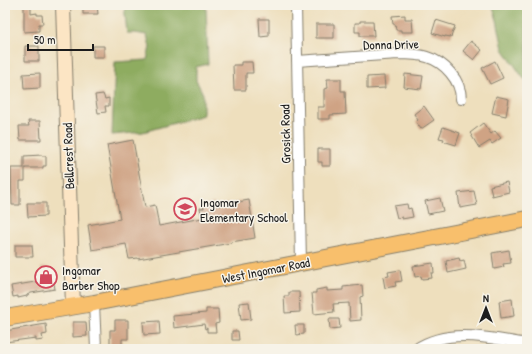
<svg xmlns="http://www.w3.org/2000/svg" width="532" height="354" viewBox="0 0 532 354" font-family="'Patrick Hand',sans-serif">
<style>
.forest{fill:#8eac60;stroke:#55643e}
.building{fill:#cfa384}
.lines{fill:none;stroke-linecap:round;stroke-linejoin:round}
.street-casing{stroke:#857e6c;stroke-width:12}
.secondary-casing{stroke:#857e6c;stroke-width:16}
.primary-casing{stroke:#857e6c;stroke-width:18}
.street{stroke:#fff;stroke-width:10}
.secondary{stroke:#fce5c4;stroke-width:14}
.primary{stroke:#f8bf6c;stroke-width:16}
.labels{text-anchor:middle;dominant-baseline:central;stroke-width:3;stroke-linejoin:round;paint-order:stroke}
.street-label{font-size:13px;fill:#1c1c1c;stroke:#f7f3e8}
.poi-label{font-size:13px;fill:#1c1c1c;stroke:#f7f3e8;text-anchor:start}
</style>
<rect width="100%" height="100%" fill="#f7f3e8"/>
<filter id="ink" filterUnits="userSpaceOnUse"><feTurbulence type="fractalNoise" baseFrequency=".025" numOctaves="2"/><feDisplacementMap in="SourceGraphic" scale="8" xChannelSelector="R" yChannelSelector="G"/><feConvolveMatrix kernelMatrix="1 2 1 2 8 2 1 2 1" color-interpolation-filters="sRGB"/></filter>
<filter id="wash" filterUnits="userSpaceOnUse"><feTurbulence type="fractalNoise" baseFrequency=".012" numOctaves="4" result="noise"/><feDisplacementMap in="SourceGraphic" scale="16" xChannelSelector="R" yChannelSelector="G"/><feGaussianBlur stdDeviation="0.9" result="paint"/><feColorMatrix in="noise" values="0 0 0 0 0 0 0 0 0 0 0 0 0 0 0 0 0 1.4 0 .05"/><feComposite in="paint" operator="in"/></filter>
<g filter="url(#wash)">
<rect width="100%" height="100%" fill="#eedfbd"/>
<path class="forest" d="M124,5H206L208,64L196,67V80L203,94V115L143,132L112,135L115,62L147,60L150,47L147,35L135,33H127Z
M492,5H527V79H524L503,49L497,20Z"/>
<g id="blocks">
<path class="building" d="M24,5H31V14L37,13V15H42L43,24H39V31L24,32Z
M83,5H97L98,14H83Z
M405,15V19H412L413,32H401V30H396L395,24H393L392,16Z
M259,19H269V36L260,37Z
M436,20L455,26L451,37L445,36V37L432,33Z
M360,21H373L374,36H360V32H355V23H360Z
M316,24H334V38H316Z
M471,41L482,50L474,60L463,51Z
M25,46H39V61H25Z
M93,46H104V57H93Z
M495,61L503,78L490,84L482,68Z
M241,62H252L253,73H246V90H234L233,65H241Z
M40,73V88L24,89L23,74Z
M405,74L423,76L421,89L404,87Z
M384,76L385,88L367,89V77Z
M327,79H341V91H345L346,114L330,115V119H318V107H324V89L328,88Z
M103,94L105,99L109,98V106H105L106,112L98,113L95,95Z
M496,96L509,99L506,116L492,113Z
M424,106L434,120L421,129L416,122L418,120L414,114Z
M28,121H40L41,140H20L19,126H29Z
M483,123L491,134L495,131L501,138L492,144L490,141L479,148L470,133Z
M443,127L460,133L456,145L443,141L444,139L439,138Z
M133,140L145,207L155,205L159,226L202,218L200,208H204V205L214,203L215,206L249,200L255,238L231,242V243L138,259V258L129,259L126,244L92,250L88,225L120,219L107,145Z
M318,149H330V166H322V162H318Z
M42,155V156H46V166H43V168H25V181H20V205H12L11,168H24V156Z
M507,182L509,192L492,196L490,186Z
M474,191L477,205L460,208L458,193Z
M440,198L443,211L428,214L425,201Z
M27,203H46V216L28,217Z
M407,204L408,209L411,208L413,217L402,219V217L397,218L394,206Z
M15,245H32L33,257H15Z
M509,250L511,263L503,264L504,267L494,269L492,253Z
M459,258L460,261L464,260L466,269L448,273L446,261Z
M433,263L434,273H431L432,278L422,279L421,276L415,277L413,266Z
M48,267L49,272H52L55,289L31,293L27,295V296L18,298V296L13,297L11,286L41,281L40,274L42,273L41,268Z
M400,270L402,281L395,282L396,286L385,288L383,277L389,276L388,272Z
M362,285L363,296L360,297L361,320L350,321L349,303L333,304L334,312L314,314L312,293H316V290L327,288V291L343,290V287Z
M289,292H299L300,312L285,313L284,296H289Z
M512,299L514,316L501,318L499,301Z
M249,302L251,319L241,320L239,303Z
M206,309H218L219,323L215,324L216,332H207V328L205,329L204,324L174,328L173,316L206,313Z
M329,319H339L340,328L330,329Z
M115,320H128V339H122V349H110V330H115Z
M159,321L160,334L144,335L143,322Z
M73,322H86L87,336L73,337Z
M46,324L47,334L42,335L43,340L36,341V338L5,342V331Z
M295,325H304V334L296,335Z
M232,331H238L239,340H232Z"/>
</g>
</g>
<g filter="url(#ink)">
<use href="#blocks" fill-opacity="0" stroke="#857e6c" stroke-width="1"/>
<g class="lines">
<g class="street-casing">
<path id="street" d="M296,5L301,263
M297,61L398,54C408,54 418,54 427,57C444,62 461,80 461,99
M94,303L96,349
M416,349C449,327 490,338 527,344"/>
</g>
<g class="secondary-casing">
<path id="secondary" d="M63,5L73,306"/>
</g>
<g class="primary-casing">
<path id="primary" d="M5,318L94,303L527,219"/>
</g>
<use href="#street" class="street"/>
<use href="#secondary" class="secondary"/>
<use href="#primary" class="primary"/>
</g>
</g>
<defs>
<g id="school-ring" transform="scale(1.15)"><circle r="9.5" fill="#f7f3e8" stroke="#d1495b" stroke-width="1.5"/><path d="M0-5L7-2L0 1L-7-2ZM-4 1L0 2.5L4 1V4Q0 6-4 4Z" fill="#d1495b"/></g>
<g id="shop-ring" transform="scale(1.15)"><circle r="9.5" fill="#f7f3e8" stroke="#d1495b" stroke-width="1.5"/><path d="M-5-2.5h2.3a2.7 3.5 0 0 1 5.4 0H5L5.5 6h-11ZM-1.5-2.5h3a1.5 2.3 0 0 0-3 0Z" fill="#d1495b"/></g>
</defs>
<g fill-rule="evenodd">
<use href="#school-ring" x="185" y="209"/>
<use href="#shop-ring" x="46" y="277"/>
</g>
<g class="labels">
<g class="street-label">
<text transform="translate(391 44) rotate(-1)">Donna Drive</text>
<text transform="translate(285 134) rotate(-91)">Grosick Road</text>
<text transform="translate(68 156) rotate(-92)">Bellcrest Road</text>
<text transform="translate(266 270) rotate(-11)">West Ingomar Road</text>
</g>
<g class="poi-label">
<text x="200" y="202">Ingomar<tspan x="200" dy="15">Elementary School</tspan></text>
<text x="62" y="270">Ingomar<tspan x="62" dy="15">Barber Shop</tspan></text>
</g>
</g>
<rect width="532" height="354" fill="none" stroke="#f7f3e8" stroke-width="20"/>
<g transform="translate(486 308)" stroke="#f7f3e8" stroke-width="3" paint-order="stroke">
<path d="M0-3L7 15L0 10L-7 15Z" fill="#1c1c1c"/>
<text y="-6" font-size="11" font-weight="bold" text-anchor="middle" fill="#1c1c1c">N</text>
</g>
<path d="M28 44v6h65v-6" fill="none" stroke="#1c1c1c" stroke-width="2"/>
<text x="34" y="44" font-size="12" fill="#1c1c1c" stroke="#f7f3e8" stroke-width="3" paint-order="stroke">50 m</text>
</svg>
